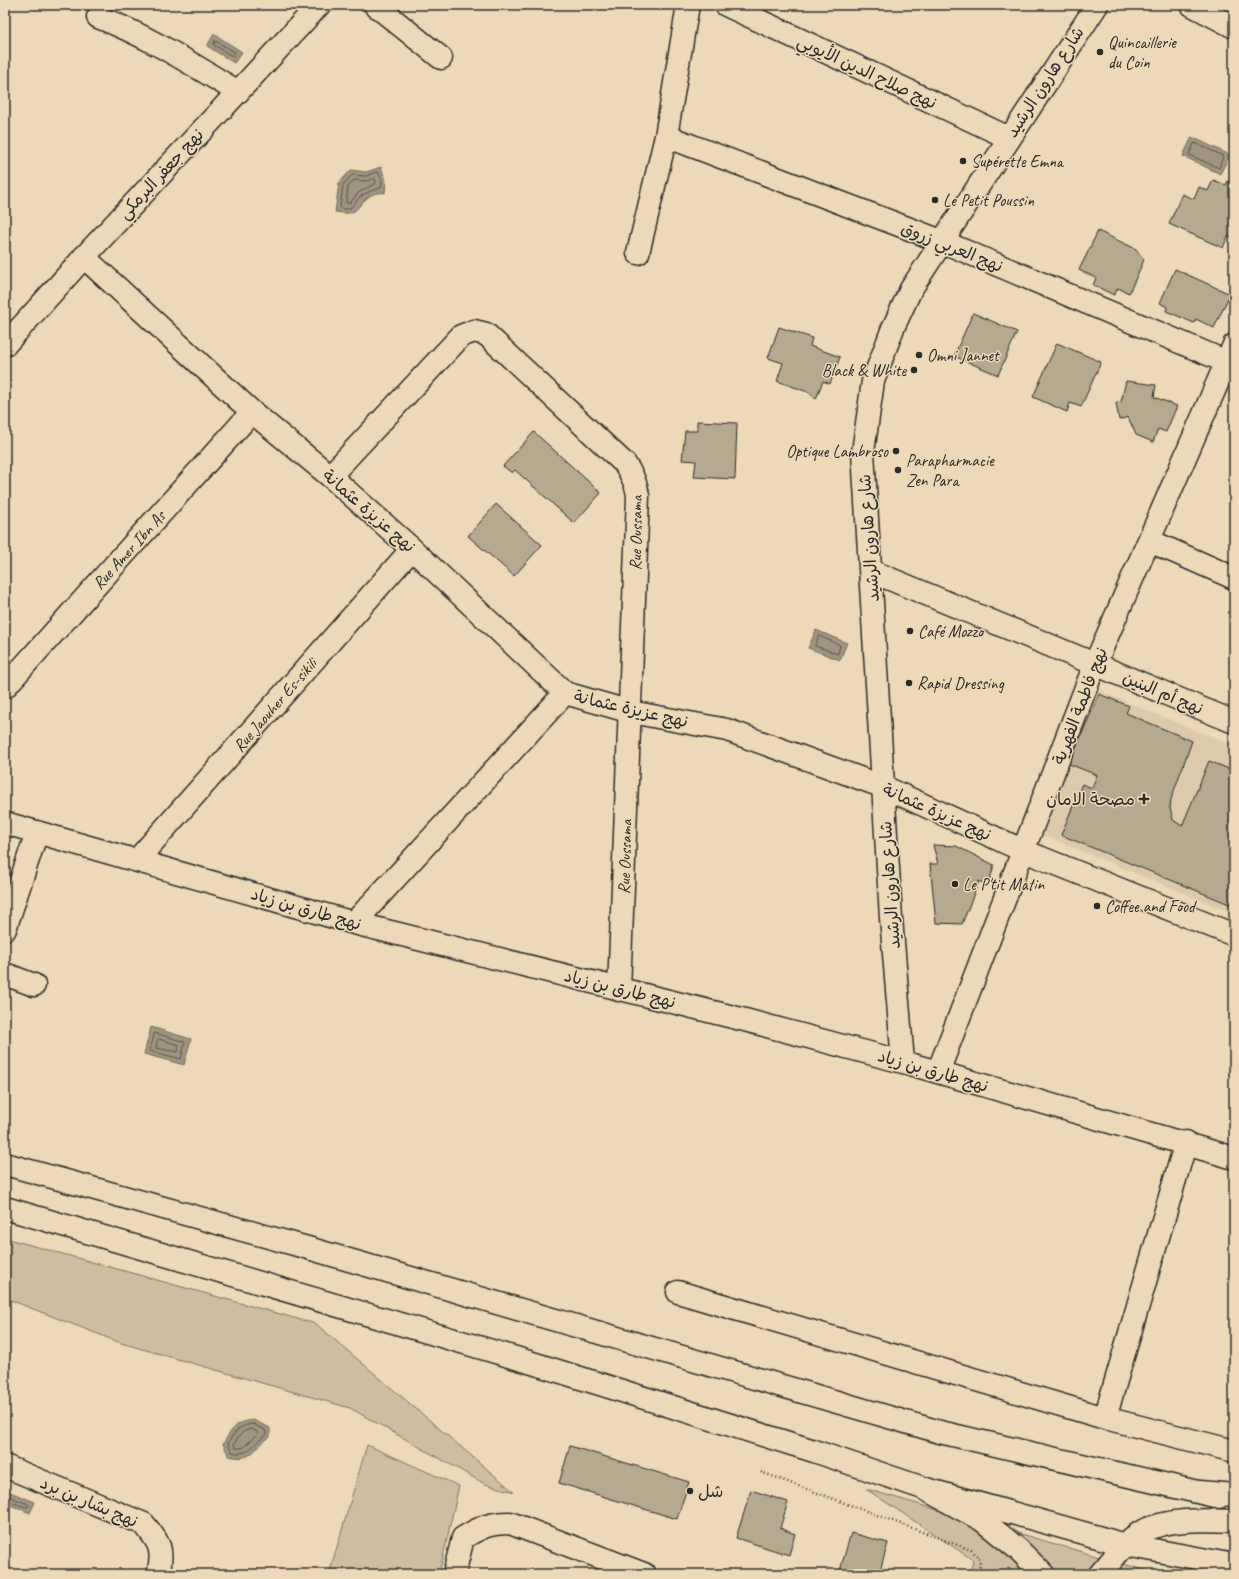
<svg xmlns="http://www.w3.org/2000/svg" width="1239" height="1579" viewBox="0 0 1239 1579" font-family="Caveat,'Playpen Sans Arabic',sans-serif">
<style>
.built{fill:#ddcaab}
.green{fill:#cebda0;stroke:#7c7466}
.water{fill:#a19480;stroke:#726a5e}
.lines{fill:none;stroke-linecap:round;stroke-linejoin:round}
.shore{stroke:#5a554d;stroke-width:1}
.building{fill:#b7a890;stroke:#2b2b2b}
.minor-casing{stroke:#2b2b2b;stroke-width:25}
.tertiary-casing{stroke:#2b2b2b;stroke-width:25}
.trunk-casing{stroke:#2b2b2b;stroke-width:25}
.motorway-casing{stroke:#2b2b2b;stroke-width:25}
.path{stroke:#2b2b2b;stroke-width:2.5;stroke-dasharray:1 3;stroke-linecap:butt}
.minor{stroke:#edd9b7;stroke-width:22}
.tertiary{stroke:#edd9b7;stroke-width:22}
.trunk{stroke:#edd9b7;stroke-width:22}
.motorway{stroke:#edd9b7;stroke-width:22}
.poi-dot{fill:#2b2b2b;stroke:#edd9b7;stroke-width:1.5}
.labels{text-anchor:middle;dominant-baseline:central;stroke-width:3;stroke-linejoin:round;paint-order:stroke}
.poi-label{font-size:17px;fill:#2b2b2b;stroke:#edd9b7;text-anchor:start}
.street-label{font-size:17px;fill:#2b2b2b;stroke:#edd9b7}
</style>
<rect width="100%" height="100%" fill="#edd9b7"/>
<filter id="ink" filterUnits="userSpaceOnUse"><feTurbulence type="fractalNoise" baseFrequency=".025" numOctaves="2"/><feDisplacementMap in="SourceGraphic" scale="8" xChannelSelector="R" yChannelSelector="G"/><feConvolveMatrix kernelMatrix="1 2 1 2 8 2 1 2 1" color-interpolation-filters="sRGB"/></filter>
<g filter="url(#ink)">
<path class="built" d="M1100,691L1234,746V914L1040,834Z"/>
<path class="green" d="M5,1238L316,1324L514,1492L485,1484L350,1408L121,1343L5,1298Z
M367,1445L459,1486L439,1574H329Z
M866,1489L1158,1574H970L973,1560Z"/>
<path class="water" d="M214,34L242,52L234,63L207,46Z
M1192,137L1230,155L1220,174L1183,156Z
M381,167L386,181L385,193C363,190 361,213 348,213C344,214 339,212 335,212L339,183L351,170L366,172Z
M816,630L847,643L840,660L808,648Z
M151,1027L191,1039L184,1065L144,1054Z
M253,1420L270,1428V1437C252,1449 253,1462 229,1456L223,1444C232,1429 235,1422 253,1420Z
M5,1490L35,1502L30,1513L5,1503Z"/>
<g class="lines">
<path class="shore" d="M215,41L235,52L234,56H232L214,45Z
M1195,143L1223,156L1219,168L1189,155Z
M377,172L379,173L382,181L381,188C375,189 365,193 360,197C352,204 353,212 340,208L343,185L352,175L366,176Z
M374,179L376,180V183L358,193L350,203H346L348,187L354,180L367,181Z
M819,636L840,645L838,654L815,646Z
M155,1033L185,1042L181,1059L150,1051Z
M159,1039L179,1045L178,1052L156,1048L157,1041Z
M253,1424L265,1430L266,1435C253,1444 248,1457 232,1452L228,1444C234,1432 239,1425 253,1424Z
M252,1429L257,1432V1434L243,1448H235L234,1444C239,1436 242,1430 252,1429Z
M5,1495L28,1504L29,1506L26,1507L5,1500"/>
</g>
<path class="building" d="M1213,180L1226,185L1228,181L1234,183V238L1228,236L1223,248L1169,224L1182,194L1194,199L1199,187L1208,191Z
M1098,231L1136,249L1144,260L1129,293L1118,288L1114,295L1093,285L1096,278L1079,270Z
M1175,269L1230,294L1214,328L1196,319L1194,323L1166,311L1167,307L1160,303Z
M973,313L1017,332L998,375L954,356Z
M779,327L812,338L810,346L840,357L830,384L823,381L816,399L808,392L777,381L783,363L768,358Z
M1057,343L1101,362L1081,407L1070,403L1067,412L1033,397Z
M1126,381L1156,385L1154,397L1177,406L1166,432L1158,429L1153,442L1136,435L1128,417L1119,420L1116,403L1121,402Z
M697,421L737,423L735,479L694,477L696,461L682,460L685,431H697Z
M534,432L601,493L574,523L515,470L512,473L503,466Z
M496,504L542,545L514,576L468,536Z
M1099,694L1129,706L1126,713L1192,741L1171,799L1170,808L1173,820L1182,826L1209,761L1234,771V906L1061,835L1082,784L1092,788L1097,775L1069,764Z
M933,845L956,846L994,865L988,886L979,881L962,924L936,923L930,864H938Z
M570,1446L689,1482L677,1519L559,1483Z
M751,1490L788,1502L780,1528L795,1534L789,1555L736,1538Z
M851,1533L888,1543L879,1574H839Z"/>
<g class="lines">
<g class="minor-casing">
<path id="minor" d="M375,5L441,58
M726,5L1009,138
M1192,5L1234,27
M98,17C148,36 192,64 238,92
M666,136L941,241L1234,365
M638,253L666,136L688,5
M84,257L252,412L330,476L412,549L565,693L631,712L727,730L884,787L1024,851L1234,935
M330,476L461,336L474,331L486,334L625,464C632,475 637,484 638,496L619,990
M1150,541L1234,578
M871,571L1234,722
M5,687L252,412
M5,823L354,923L741,1019L903,1062L1234,1158
M137,860L412,549
M354,923L565,693
M5,929L37,832
M5,974L34,985
M903,1062L891,918L863,452L873,381L893,328L911,289L1097,5
M938,1072L1095,664L1234,345
M678,1292L1105,1418L1234,1451
M1105,1418L1186,1142
M5,1466L144,1524C160,1543 164,1550 158,1574
M454,1574L463,1538C481,1527 489,1523 510,1523L644,1574"/>
</g>
<g class="tertiary-casing">
<path id="tertiary" d="M5,345L84,257L319,5"/>
</g>
<g class="trunk-casing">
<path id="trunk" d="M5,1164L308,1248L940,1432L1219,1497
M5,1208L526,1361L814,1451L923,1488L1126,1545L1234,1565"/>
</g>
<g class="motorway-casing">
<path id="motorway" d="M923,1488L982,1520L1019,1550L1043,1574
M1200,1492L1234,1495
M1100,1574C1112,1561 1125,1541 1141,1532C1168,1518 1204,1520 1234,1521"/>
</g>
<path class="path" d="M761,1472L971,1550L979,1557L980,1566L977,1574"/>
<use href="#minor" class="minor"/>
<use href="#tertiary" class="tertiary"/>
<use href="#trunk" class="trunk"/>
<use href="#motorway" class="motorway"/>
</g>
</g>
<g class="poi-dot">
<circle cx="1100" cy="52" r="4"/>
<circle cx="963" cy="161" r="4"/>
<circle cx="935" cy="200" r="4"/>
<circle cx="919" cy="355" r="4"/>
<circle cx="914" cy="370" r="4"/>
<circle cx="896" cy="451" r="4"/>
<circle cx="898" cy="470" r="4"/>
<circle cx="910" cy="631" r="4"/>
<circle cx="909" cy="683" r="4"/>
<path d="M1142 793h4v4h4v4h-4v4h-4v-4h-4v-4h4z"/>
<circle cx="955" cy="884" r="4"/>
<circle cx="1097" cy="906" r="4"/>
<circle cx="690" cy="1491" r="4"/>
</g>
<g class="labels">
<g class="poi-label">
<text x="1108" y="42">Quincaillerie<tspan x="1108" dy="20">du Coin</tspan></text>
<text x="971" y="161">Supérette Emna</text>
<text x="943" y="200">Le Petit Poussin</text>
<text x="927" y="355">Omni Jannet</text>
<text x="906" y="370" text-anchor="end">Black &amp; White</text>
<text x="888" y="451" text-anchor="end">Optique Lambroso</text>
<text x="906" y="460">Parapharmacie<tspan x="906" dy="20">Zen Para</tspan></text>
<text x="918" y="631">Café Mozzo</text>
<text x="917" y="683">Rapid Dressing</text>
<text x="1135" y="799" text-anchor="end">مصحة الامان</text>
<text x="963" y="884">Le P'tit Matin</text>
<text x="1105" y="906">Coffee and Food</text>
<text x="698" y="1491">شل</text>
</g>
<g class="street-label">
<text transform="translate(867 72) rotate(25)">نهج صلاح الدين الأيوبي</text>
<text transform="translate(1045 82) rotate(-57)">شارع هارون الرشيد</text>
<text transform="translate(161 174) rotate(-47)">نهج جعفر البرمكي</text>
<text transform="translate(952 247) rotate(22)">نهج العربي زروق</text>
<text transform="translate(369 511) rotate(41)">نهج عزيزة عثمانة</text>
<text transform="translate(636 533) rotate(-89)">Rue Oussama</text>
<text transform="translate(869 538) rotate(-94)">شارع هارون الرشيد</text>
<text transform="translate(129 550) rotate(-48)">Rue Amer Ibn As</text>
<text transform="translate(1163 693) rotate(23)">نهج أم البنين</text>
<text transform="translate(275 705) rotate(-49)">Rue Jaouher Es-sikili</text>
<text transform="translate(1080 706) rotate(-69)">نهج فاطمة الفهرية</text>
<text transform="translate(631 709) rotate(13)">نهج عزيزة عثمانة</text>
<text transform="translate(937 812) rotate(24)">نهج عزيزة عثمانة</text>
<text transform="translate(625 857) rotate(-88)">Rue Oussama</text>
<text transform="translate(890 885) rotate(-94)">شارع هارون الرشيد</text>
<text transform="translate(306 909) rotate(16)">نهج طارق بن زياد</text>
<text transform="translate(620 989) rotate(14)">نهج طارق بن زياد</text>
<text transform="translate(933 1071) rotate(16)">نهج طارق بن زياد</text>
<text transform="translate(89 1502) rotate(23)">نهج بشار بن برد</text>
</g>
</g>
<rect width="1239" height="1579" fill="none" stroke="#edd9b7" stroke-width="20"/>
<rect x="10" y="10" width="1219" height="1559" fill="none" stroke="#2b2b2b" stroke-width="1.5" filter="url(#ink)"/>
</svg>
